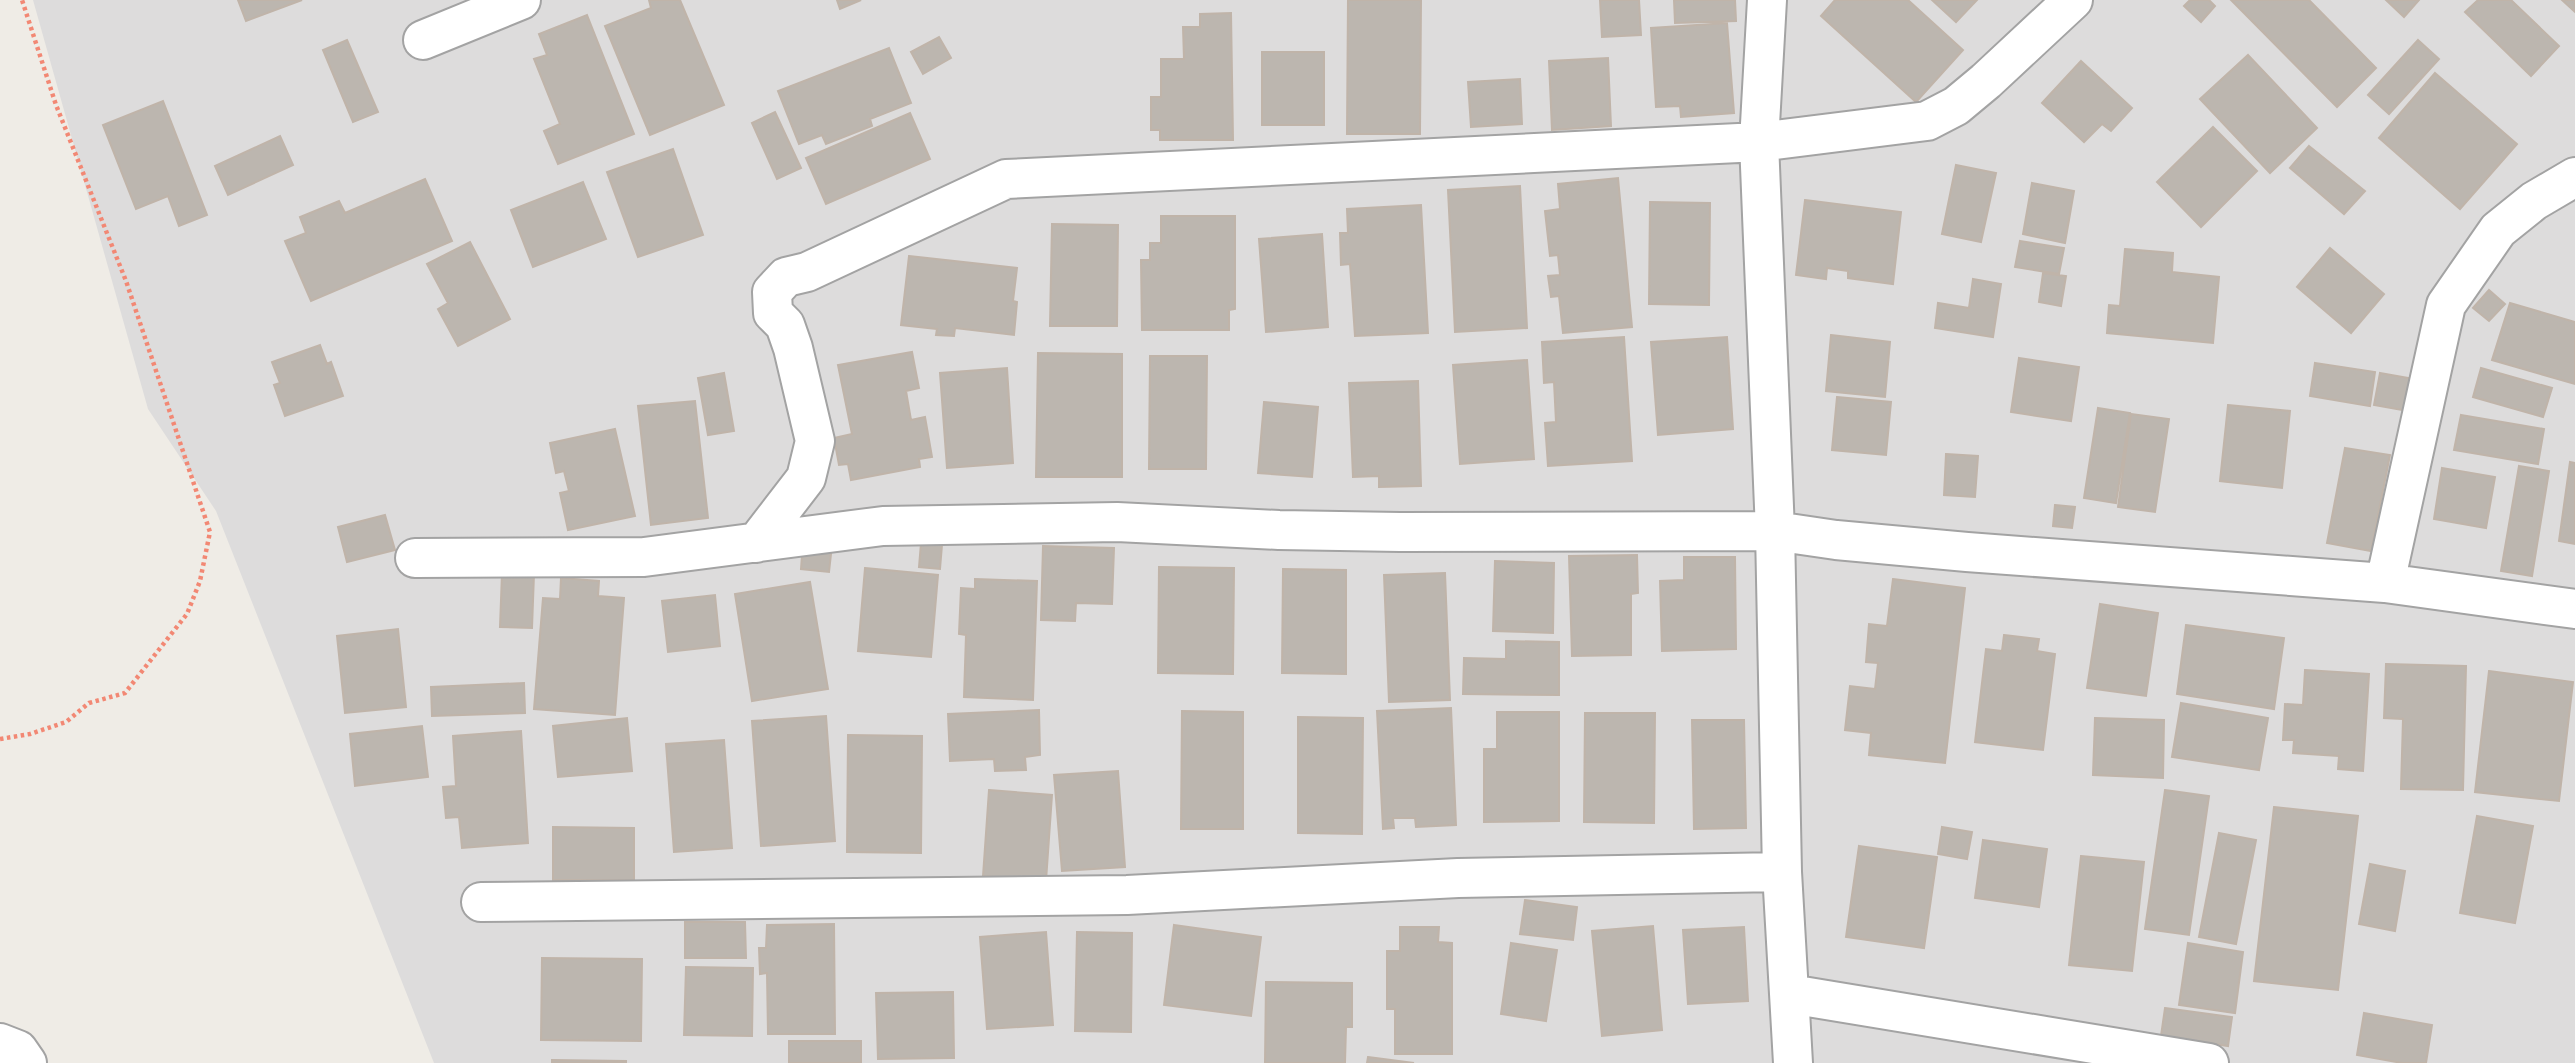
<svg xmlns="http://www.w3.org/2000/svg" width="2575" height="1063" viewBox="0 0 2575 1063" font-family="'Varela Round',sans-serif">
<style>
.residential{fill:#dddcdc}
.building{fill:#bcb6af;stroke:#c0b4a9;stroke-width:2}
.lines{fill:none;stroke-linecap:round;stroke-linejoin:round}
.minor-casing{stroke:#a3a3a3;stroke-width:42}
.path{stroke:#f28874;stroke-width:4.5;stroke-dasharray:3.5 3.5;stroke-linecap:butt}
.minor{stroke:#fff;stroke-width:38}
</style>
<rect width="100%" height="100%" fill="#efece6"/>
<path class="residential" d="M33,0H2575V1063H434L216,511L148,409Z"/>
<path class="building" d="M238,0H302L246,21Z
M649,0H680L724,105L650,135L605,26L651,8Z
M837,0H861L840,9Z
M1348,0H1421L1420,134H1347Z
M1600,0H1639L1641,35L1602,37Z
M1674,0H1735L1736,21L1675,23Z
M1835,0H1908L1963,50L1916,102L1821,16Z
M1932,0H1977L1956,22Z
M2190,0H2209L2215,6L2201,22L2184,6Z
M2231,0H2309L2376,68L2337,107Z
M2386,0H2419L2404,17Z
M2478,0H2511L2559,46L2531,76L2465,12Z
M2562,0H2575V12Z
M1231,13L1233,140H1160V130H1151V97H1161V59H1184L1183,27H1200V14Z
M587,15L634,134L558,164L544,131L560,124L534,59L547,55L539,34Z
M1727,23L1734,113L1681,117L1680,106L1656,107L1651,28Z
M939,37L951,58L923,74L911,52Z
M347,40L378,112L353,122L323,50Z
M2418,40L2439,59L2389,114L2368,95Z
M889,48L911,103L870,119L872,126L826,144L822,135L799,144L778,91Z
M1262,52H1324V125H1262Z
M2248,55L2317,128L2270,173L2200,99Z
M1608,58L1611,126L1552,130L1549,61Z
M2081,61L2132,108L2111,131L2102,124L2084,142L2042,103Z
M2435,73L2517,144L2460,209L2379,138Z
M1520,79L1522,124L1471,127L1468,82Z
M163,101L207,215L179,226L168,196L136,209L103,125Z
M775,112L801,168L777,179L752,123Z
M910,113L930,159L826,204L806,158Z
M2213,127L2257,171L2201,227L2157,182Z
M280,136L293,165L228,195L215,166Z
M2309,146L2365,191L2344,214L2290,168Z
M673,149L703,235L638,257L607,172Z
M1956,165L1996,173L1981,242L1942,234Z
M1618,178L1632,327L1563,333L1559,296L1551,297L1548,276L1560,275L1558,255L1550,256L1545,211L1560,209L1558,184Z
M425,179L452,241L311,301L285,241L306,233L300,217L339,201L345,213Z
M583,182L606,239L533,267L511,210Z
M2032,183L2074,191L2065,243L2023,234Z
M1520,186L1527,328L1455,332L1448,190Z
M1805,200L1901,212L1893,284L1848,278V271L1827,268L1826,279L1796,275Z
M1650,202L1710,203L1709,305L1649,304Z
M1421,205L1428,333L1355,336L1350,264L1341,265L1340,233H1348L1347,209Z
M1161,216H1235V309L1229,310V330H1142L1141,260H1150V243H1161Z
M1052,224L1118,225L1117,326H1050Z
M1322,234L1328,327L1266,332L1259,239Z
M2020,241L2064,248L2059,274L2015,267Z
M470,242L510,319L458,346L438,309L448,303L427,264Z
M2330,248L2384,294L2351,333L2297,287Z
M2125,249L2173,253L2172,272L2219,277L2213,343L2107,333L2109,305L2120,306Z
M909,256L1017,268L1013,301L1017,302L1014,335L955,328L954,336L936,335L937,329L901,325Z
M2043,273L2066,276L2061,306L2039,302Z
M1973,279L2001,284L1993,337L1935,328L1938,303L1969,308Z
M2489,290L2505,304L2489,321L2473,308Z
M2510,303L2575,322V384L2492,360Z
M1831,335L1890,342L1885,397L1826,391Z
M1624,337L1632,461L1548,466L1545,423L1556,422L1554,382L1544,383L1542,342Z
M1727,337L1733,429L1658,435L1651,342Z
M320,345L327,364L331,362L343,396L285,416L274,385L280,383L272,362Z
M912,352L919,388L906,391L911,420L925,417L932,457L919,459L920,467L851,480L848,464L839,465L834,438L852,434L838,365Z
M1038,353L1122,354V477H1036Z
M1150,356H1207L1206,469H1149Z
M2019,358L2079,367L2071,421L2011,412Z
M1527,360L1534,459L1460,464L1453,365Z
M2315,363L2375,372L2370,406L2310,396Z
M1007,368L1013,463L947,468L940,373Z
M2481,368L2552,388L2543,417L2473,397Z
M724,373L734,431L708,435L698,378Z
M2380,373L2420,380L2414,412L2374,405Z
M1418,381L1421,486L1379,487V476L1353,477L1349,383Z
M1837,397L1891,402L1886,455L1832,450Z
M695,401L708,518L651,525L638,406Z
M1264,402L1318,407L1312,477L1258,473Z
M2228,405L2290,411L2282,488L2220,481Z
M2098,408L2130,413L2116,503L2084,498Z
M2131,414L2169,419L2155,512L2118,507Z
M2461,415L2544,429L2538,464L2454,450Z
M615,429L635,516L568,530L560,493L569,491L564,471L556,473L550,443Z
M2345,448L2390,455L2371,551L2327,543Z
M1946,454L1978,456L1975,497L1944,495Z
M2570,462L2575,463V544L2559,541Z
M2519,466L2549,471L2532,576L2501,571Z
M2442,468L2495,477L2486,528L2434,519Z
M2055,505L2075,507L2072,528L2053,526Z
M385,515L395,550L347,562L338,527Z
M803,542L832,545L829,572L801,569Z
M921,543L942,545L940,569L919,567Z
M1043,546L1114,548L1112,604L1076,603L1075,621L1041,620Z
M1637,555L1638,593L1631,594V655L1572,656L1569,556Z
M1684,557H1735L1736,649L1662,651L1660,581L1684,580Z
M1495,561L1554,563L1553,633L1493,631Z
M1159,567L1234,568L1233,674L1158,673Z
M865,568L938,575L931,657L858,651Z
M1283,569L1346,570V674L1282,673Z
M502,573L534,574L532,628L500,627Z
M1445,573L1450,700L1389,702L1384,575Z
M561,578L599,581L598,596L624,598L615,715L534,709L543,598L560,599Z
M975,579L1037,581L1033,700L964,697L966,635L959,634L961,588L975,589Z
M1893,579L1965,588L1945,763L1869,755L1871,733L1845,730L1850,686L1875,689L1878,663L1866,662L1869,624L1887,626Z
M810,582L828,689L752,701L735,594Z
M715,595L720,646L668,652L662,601Z
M2100,604L2158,613L2146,696L2087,688Z
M2186,625L2284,638L2274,709L2177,694Z
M398,629L406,707L345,713L337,636Z
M2004,635L2039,639L2037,651L2055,654L2043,750L1975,742L1986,649L2002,651Z
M1506,641L1559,642V695L1463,694L1464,658L1506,659Z
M2386,664L2466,666L2463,790L2401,789L2403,719L2384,718Z
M2305,670L2369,674L2363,771L2338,769L2339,756L2293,753L2294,740H2283L2285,704L2303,705Z
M2489,671L2573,682L2559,801L2475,792Z
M524,683L525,713L432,716L431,687Z
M2181,703L2268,718L2259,770L2172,757Z
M1451,708L1456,825L1416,827L1415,818H1393L1394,828L1383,829L1377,711Z
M1039,710L1040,755L1025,757L1026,770L995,771L994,759L950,761L948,714Z
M1182,711L1243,712V829H1181Z
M1497,712H1559V821L1484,822V749H1497Z
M1585,713H1655L1654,823L1584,822Z
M826,716L835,841L761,846L752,721Z
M1298,717L1363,718L1362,834L1298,833Z
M627,718L632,771L558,777L553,726Z
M2095,718L2164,720L2163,778L2093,775Z
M1692,720H1744L1746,828L1694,829Z
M422,726L428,777L355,786L350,734Z
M521,731L528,843L462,848L459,817L446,818L443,787L456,786L453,736Z
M848,735L922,736L921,853L847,852Z
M724,740L732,848L674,852L666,744Z
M1118,771L1125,867L1062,871L1054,775Z
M989,790L1052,795L1046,881L983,876Z
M2165,790L2209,796L2189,935L2145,929Z
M2274,807L2358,816L2338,990L2254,981Z
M2477,816L2533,826L2515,923L2460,913Z
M553,827L634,828V880H553Z
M1942,827L1972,832L1967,859L1938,854Z
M2219,833L2256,840L2236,944L2199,937Z
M1983,840L2047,849L2039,907L1975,898Z
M1859,846L1937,857L1924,948L1846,937Z
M2081,856L2144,862L2132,971L2069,965Z
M2370,864L2405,871L2395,931L2359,924Z
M1525,900L1577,907L1573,940L1520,934Z
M685,922H745L746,958H685Z
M834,924L835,1034H768L767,973L760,974L759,948H766L767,925Z
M1174,925L1261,937L1251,1016L1164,1005Z
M1653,926L1662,1030L1602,1036L1592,931Z
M1400,927H1439L1438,942L1452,943V1054H1395V1009H1387V951H1400Z
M1744,927L1748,1001L1688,1004L1683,930Z
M1046,932L1053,1025L987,1029L980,937Z
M1077,932L1132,933L1131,1032L1075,1031Z
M1511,943L1557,950L1546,1021L1501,1014Z
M2188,943L2243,952L2235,1013L2179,1005Z
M542,958L642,959L641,1041L541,1040Z
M686,967L753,968L752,1036L684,1035Z
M1266,982L1352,983V1027H1346L1345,1063H1265Z
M953,992L954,1058L878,1059L876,993Z
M2165,1008L2232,1017L2228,1046L2161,1036Z
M2364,1013L2432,1025L2426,1063H2402L2357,1055Z
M789,1041H861V1063H789Z
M1368,1057L1414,1063H1367Z
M552,1060L626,1061V1063H552Z"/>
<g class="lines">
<g class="minor-casing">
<path id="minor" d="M1767,0L1759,142L1775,531L1782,872L1793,1063
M423,40L521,0
M756,543L806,478L815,441L793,348L785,325L773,313L772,292L786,277L807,272L1006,179L1759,142L1927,121L1956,106L1986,81L2073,0
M415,558L644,557L883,526L1117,522L1279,530L1400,532L1775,531L1836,540L1967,552L2385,583L2575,609
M2385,583L2446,305L2498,230L2534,201L2575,177
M481,902L1127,895L1458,878L1782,872
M1790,994L2209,1063
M0,1043L18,1050L27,1063"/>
</g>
<path class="path" d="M0,739L30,734L66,722L89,703L125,693L187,614L200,581L210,532L126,281L56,105L22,0"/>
<use href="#minor" class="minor"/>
</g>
</svg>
